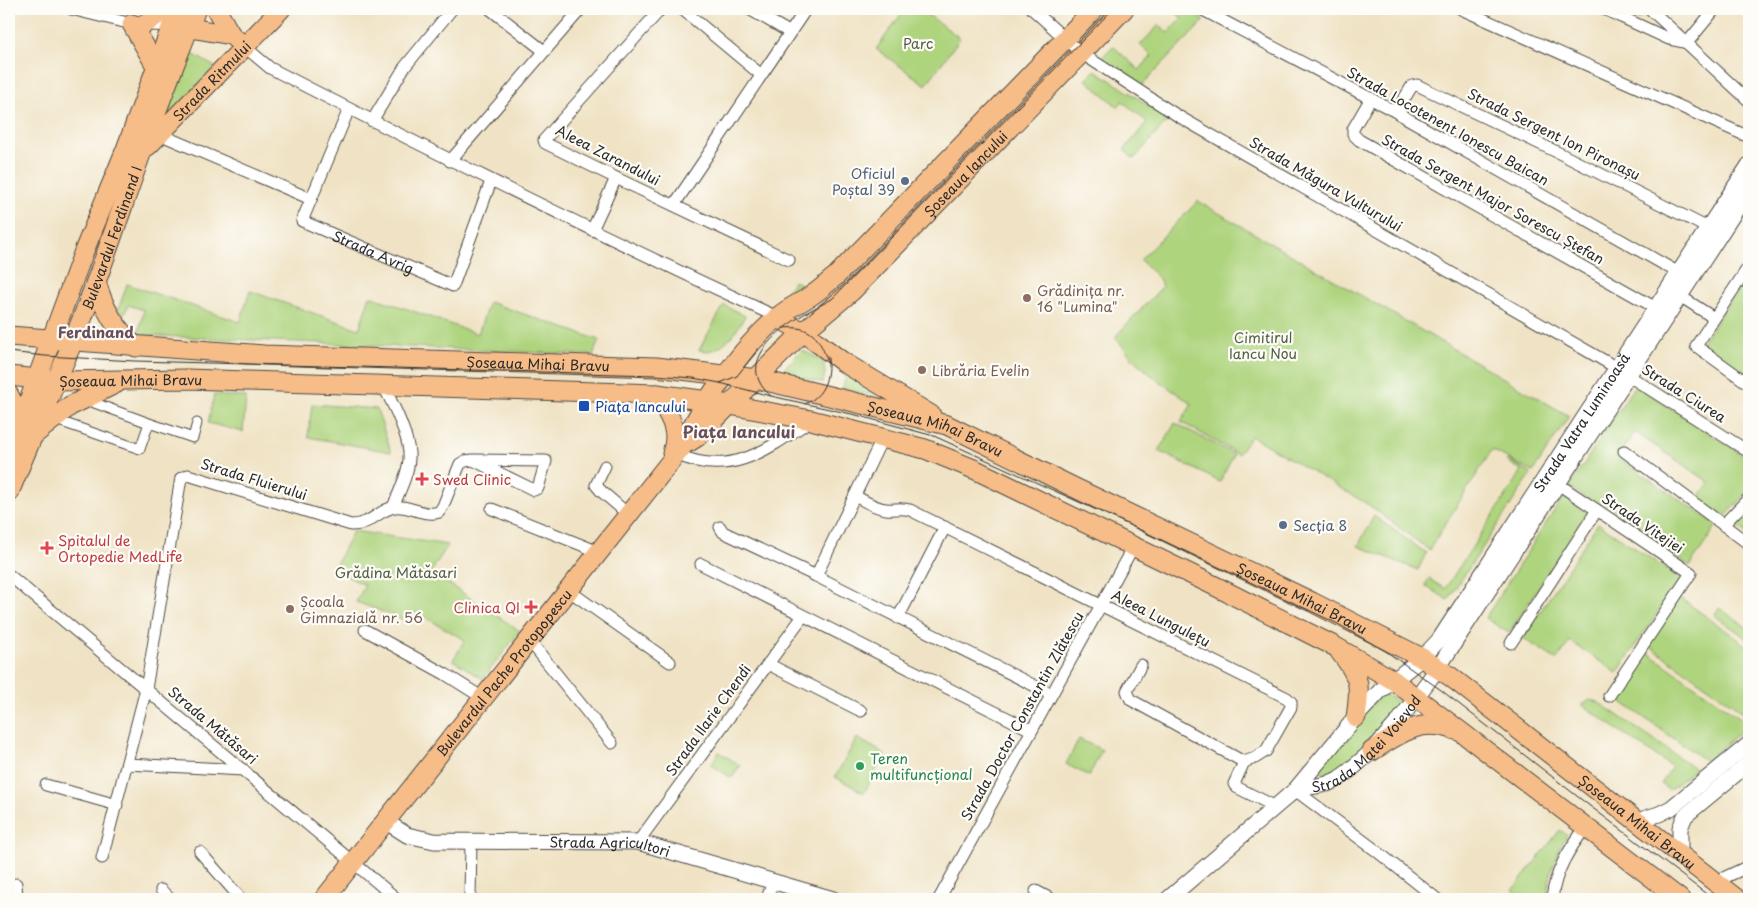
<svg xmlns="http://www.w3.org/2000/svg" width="1758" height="908" viewBox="0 0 1758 908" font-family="'Playpen Sans',sans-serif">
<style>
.green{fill:#aed47e;stroke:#6c8054}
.forest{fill:#8ab66d;stroke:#5a704c}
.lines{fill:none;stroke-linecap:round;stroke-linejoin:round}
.pedestrian-casing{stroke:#494742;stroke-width:11}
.minor-casing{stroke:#494742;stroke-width:13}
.tertiary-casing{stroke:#494742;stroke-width:17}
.primary-casing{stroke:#494742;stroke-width:21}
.pedestrian{stroke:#fff;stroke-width:9}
.minor{stroke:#fff;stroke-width:11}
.tertiary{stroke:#fff;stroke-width:15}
.primary{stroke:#f7bd88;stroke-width:19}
.tram{stroke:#2b2b2b;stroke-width:1}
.service-dot{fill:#5c6f8a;stroke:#fdfcf7;stroke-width:2}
.education-dot{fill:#8d6e63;stroke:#fdfcf7;stroke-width:2}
.transit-dot{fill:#1a4fb4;stroke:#fdfcf7;stroke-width:2}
.health-dot{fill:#e0444e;stroke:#fdfcf7;stroke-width:2}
.leisure-dot{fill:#2e9e5b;stroke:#fdfcf7;stroke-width:2}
.labels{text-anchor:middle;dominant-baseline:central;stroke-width:4.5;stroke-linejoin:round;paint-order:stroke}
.park-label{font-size:14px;fill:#525e44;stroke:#fdfcf7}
.street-label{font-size:14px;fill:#2b2b2b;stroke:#fdfcf7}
.service-label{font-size:14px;fill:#4e5e75;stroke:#fdfcf7;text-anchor:end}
.education-label{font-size:14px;fill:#785e54;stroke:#fdfcf7;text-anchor:start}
.transit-label{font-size:14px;fill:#164399;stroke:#fdfcf7;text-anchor:start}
.health-label{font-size:14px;fill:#be3a42;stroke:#fdfcf7;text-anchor:start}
.leisure-label{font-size:14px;fill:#27864d;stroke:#fdfcf7;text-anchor:start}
.neighbourhood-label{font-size:15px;font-weight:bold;fill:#694f58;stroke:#fdfcf7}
.quarter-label{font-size:16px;font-weight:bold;fill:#694f58;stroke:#fdfcf7}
</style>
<rect width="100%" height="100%" fill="#fdfcf7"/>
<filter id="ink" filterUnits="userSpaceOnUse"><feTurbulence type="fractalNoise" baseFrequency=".02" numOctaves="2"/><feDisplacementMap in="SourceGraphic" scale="10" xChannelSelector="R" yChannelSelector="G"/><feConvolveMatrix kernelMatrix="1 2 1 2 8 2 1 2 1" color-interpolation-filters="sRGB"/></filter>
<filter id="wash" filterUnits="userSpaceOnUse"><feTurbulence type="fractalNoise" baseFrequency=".0096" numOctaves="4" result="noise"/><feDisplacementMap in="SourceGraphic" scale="20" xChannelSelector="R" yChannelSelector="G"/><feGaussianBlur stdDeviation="1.12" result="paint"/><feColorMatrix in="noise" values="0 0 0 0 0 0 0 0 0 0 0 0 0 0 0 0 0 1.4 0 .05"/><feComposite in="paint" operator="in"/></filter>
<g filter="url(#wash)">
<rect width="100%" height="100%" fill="#f0e3c5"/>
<path class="green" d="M905,9H908L916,14L920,9L960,38L926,85L876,49Z
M1172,9H1186L1204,21L1140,87L1100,59L1113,46L1139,70L1152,56L1140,45L1159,25L1168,33L1182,18Z
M189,52L215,67L163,121Z
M1095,70L1169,119L1134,159L1124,150L1147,122L1122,101L1118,107L1086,80Z
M1198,201L1569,416L1533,472L1492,450L1429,550L1369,505L1251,436L1238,454L1181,422L1192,404L1156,379L1135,361L1115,337L1162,287L1159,278L1140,260Z
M1749,272V381L1700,345Z
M793,281L801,284L791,296L785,295Z
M127,284L240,322L250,291L359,329L370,296L478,334L489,302L599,340L593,355L138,335L144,310L128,305L125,313L118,311Z
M724,305L745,316C736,332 720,356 699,350Z
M802,350L823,361L825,373L823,383L779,373Z
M846,374L896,402L843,388Z
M1635,385L1749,459V491L1723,519L1697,500L1709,482L1635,432L1617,457L1717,525L1690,566L1569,487Z
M214,395L246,397L243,432L208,423Z
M312,404L377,409L391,452L308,437Z
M1175,423L1234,454L1220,482L1159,451Z
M1508,459L1531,474L1448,600L1425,585L1429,579L1445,589L1522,471L1507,461Z
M1565,494L1589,509L1509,633L1485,618Z
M1749,505V535L1733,522Z
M1374,516L1426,553L1418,570L1358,546Z
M1598,523L1681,579L1617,673L1570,641L1557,660L1523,638Z
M353,531L448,545L431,572L520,631L483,679L453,660L465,640L416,612L410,622L356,602L365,585L333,570Z
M1679,597L1749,647V716L1648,645Z
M1719,608L1749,629V640L1714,615Z
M1644,650L1749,724L1706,761L1613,696Z
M1382,692L1407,708L1349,762L1327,776L1318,768Z
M1590,700L1598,702L1696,769L1669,790L1661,784L1672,767L1582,705Z
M857,738L885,754L864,793L835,777Z
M1079,739L1102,750L1089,776L1066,764Z
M719,752L740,765L732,778L711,765Z
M1560,830L1567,835C1555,854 1549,877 1547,899H1523L1513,890Z"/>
<path class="forest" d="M1620,9H1639L1644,13L1639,19Z"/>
</g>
<g filter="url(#ink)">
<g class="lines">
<g class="pedestrian-casing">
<path id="pedestrian" d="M89,401L149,423
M53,419L140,449L149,423L193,438L197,423"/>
</g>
<g class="minor-casing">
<g id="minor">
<path d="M71,9L132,24L172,26"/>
<path d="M490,9L544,51"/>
<path d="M661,9L544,140L545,143L616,178L789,260"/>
<path d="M682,9L760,74"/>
<path d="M749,9L789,32"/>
<path d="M1032,9L1081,53L1178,116L1617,368"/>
<path d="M1201,9L1396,112L1679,273"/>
<path d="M1461,9L1749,137"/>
<path d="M1604,9L1669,39L1687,43L1715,9"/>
<path d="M1650,9L1749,101"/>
<path d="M245,47L270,68C438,155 606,238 777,317"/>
<path d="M1371,98L1353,129V134L1359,140L1656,308"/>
<path id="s1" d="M349,109L302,221L453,286L491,181"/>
<path d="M1396,112L1412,86L1417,85L1561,154L1708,228"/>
<path d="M372,121L404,68L452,9"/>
<path d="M159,134L311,199"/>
<path d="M450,161L581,9"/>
<path d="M674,205L806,9"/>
<path d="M592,230L616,178"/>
<path d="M1749,266L1696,346L1749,384"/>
<path d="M1680,296L1714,318"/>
<path d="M1629,376L1749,452"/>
<path d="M384,387C393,404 411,440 409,459C408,475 399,492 393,507"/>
<path d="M1624,451L1749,544"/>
<path d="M676,454C730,479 767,450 811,420"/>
<path d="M605,466L596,485L601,491L629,515"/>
<path d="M1558,484L1691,573L1609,696"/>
<path d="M855,496C864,501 875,508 886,509C895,510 900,507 910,510L1287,698L1291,702V707L1266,751L1255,758L1244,762L1234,784L1236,787L1276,807"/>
<path d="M492,509L599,552"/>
<path d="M1723,525L1749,498"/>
<path d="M720,527L723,532L816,576L1051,694"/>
<path d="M701,564L1031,730"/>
<path d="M9,575L397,899"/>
<path d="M816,576L883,437"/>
<path d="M568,590L670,662"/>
<path d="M898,618L945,527"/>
<path d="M365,630L445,674L483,698"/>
<path d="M529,640L612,743"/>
<path d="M1511,643L1597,510"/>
<path d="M768,664L861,711"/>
<path d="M1141,665L1127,691L1131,700L1244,762"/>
<path d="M127,764L244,770"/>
<path d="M46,785L117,805"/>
<path d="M1295,790L1374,849L1437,899"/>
<path d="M638,842L803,616"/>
<path d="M200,852L241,899"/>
<path d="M102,858L146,689L181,478L188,475L351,525C372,525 379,509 395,507C410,505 424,517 439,512L443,506L460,464L465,461L473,460L546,461L538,488L534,490L473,460"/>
<path d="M1715,882L1749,866"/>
<path d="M16,884L17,899"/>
<path d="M161,890L170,899"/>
<path d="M1036,891L1051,899"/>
<path d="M470,899L471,841"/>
<path d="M767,899L773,881"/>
<path d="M939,899L1133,547"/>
<path d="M1552,899C1555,871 1569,849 1586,827"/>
</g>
</g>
<g class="tertiary-casing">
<g id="tertiary">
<path id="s2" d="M1295,790L1327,784L1338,779L1349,771L1372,751L1398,722L1438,668L1749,190"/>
<path id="s3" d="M385,821L407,835L434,841L638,842L833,899"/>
<path d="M1637,821L1659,814L1671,808L1749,744"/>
<path d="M1680,854V828L1685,816L1749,763"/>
<path id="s4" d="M1168,899L1295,790L1356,717L1380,691L1422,658L1439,640L1749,165"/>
</g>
</g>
<g class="primary-casing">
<g id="primary">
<path d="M216,9L231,35"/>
<path d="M132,24L156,66"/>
<path d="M143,25L166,9"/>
<path d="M179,26L231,35L245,47"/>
<path id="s5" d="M148,146L281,9"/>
<path d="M96,281C103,308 115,329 136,347"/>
<path d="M777,317L803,332L843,362L931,415"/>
<path id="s6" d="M9,336L264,355L656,367L757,379L821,394L947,425L1071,486L1312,602L1422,658L1451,677L1737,899"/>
<path id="s7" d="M9,376L57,381L187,379L657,394L708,401L811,420L925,449L976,470L1213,585L1336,647L1393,680L1680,899"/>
<path d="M657,394C668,415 681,429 672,453"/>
<path d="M9,395L22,422"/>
<path d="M35,434L70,406L117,383"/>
<path id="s8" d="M689,442L697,437L803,332L852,291L1124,9"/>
<path d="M9,455L84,251L126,149L178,9"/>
<path id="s9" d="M9,493C32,435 59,377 82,319C104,263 122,207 142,151C159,103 178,56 196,9"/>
<path d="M1340,652C1360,677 1361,685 1356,717"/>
<path d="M1372,751C1401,733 1420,717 1455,730"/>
<path id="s10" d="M324,899L682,447C700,406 742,347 777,318C786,309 798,304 809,297C819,291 827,283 836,276L1094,9"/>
</g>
</g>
<use href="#pedestrian" class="pedestrian"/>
<use href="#minor" class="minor"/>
<use href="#tertiary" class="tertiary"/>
<use href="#primary" class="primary"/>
<path class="tram" d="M783,328C812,325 820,338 828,363
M9,352L45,356L135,361L655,375L693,378L720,383L771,396L856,415L934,436L1147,533L1336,623L1387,652L1441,690L1582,800L1713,899
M720,383L737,376L758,349
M771,396C738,368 768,338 795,320C807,311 820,306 832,299L1113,9
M805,404C825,395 829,378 828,357"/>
</g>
</g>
<g class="service-dot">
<circle cx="905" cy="181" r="5"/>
<circle cx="1283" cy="525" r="5"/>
</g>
<g class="education-dot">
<circle cx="1027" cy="298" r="5"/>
<circle cx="922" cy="370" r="5"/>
<circle cx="290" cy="609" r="5"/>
</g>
<rect class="transit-dot" x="578" y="400" width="12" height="12" rx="2.5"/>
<g class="health-dot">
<path d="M419.5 471.5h5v5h5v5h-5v5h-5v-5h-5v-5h5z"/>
<path d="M44.5 540.5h5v5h5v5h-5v5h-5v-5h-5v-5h5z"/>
<path d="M528.5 599.5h5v5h5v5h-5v5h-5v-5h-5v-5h5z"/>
</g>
<circle class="leisure-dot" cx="860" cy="766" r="5"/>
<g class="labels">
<g class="park-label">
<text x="918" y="43">Parc</text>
<text x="1263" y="337">Cimitirul<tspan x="1263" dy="16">Iancu Nou</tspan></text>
<text x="396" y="572">Grădina Mătăsari</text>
</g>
<g class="street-label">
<text stroke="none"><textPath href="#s5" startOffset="91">Strada Ritmului</textPath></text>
<text transform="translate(1448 126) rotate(29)">Strada Locotenent Ionescu Baican</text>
<text transform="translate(1554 134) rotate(26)">Strada Sergent Ion Pironașu</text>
<text transform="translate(608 155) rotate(27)">Aleea Zarandului</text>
<text stroke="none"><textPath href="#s8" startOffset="386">Șoseaua Iancului</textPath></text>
<text transform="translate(1326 184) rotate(30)">Strada Măgura Vulturului</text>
<text transform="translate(1493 199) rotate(29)">Strada Sergent Major Sorescu Ștefan</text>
<text stroke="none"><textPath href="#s9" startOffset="275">Bulevardul Ferdinand I</textPath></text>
<text stroke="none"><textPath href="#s1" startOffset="199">Strada Avrig</textPath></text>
<text stroke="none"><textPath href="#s6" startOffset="530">Șoseaua Mihai Bravu</textPath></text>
<text stroke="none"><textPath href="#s7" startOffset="122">Șoseaua Mihai Bravu</textPath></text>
<text transform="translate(1684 393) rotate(32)">Strada Ciurea</text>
<text stroke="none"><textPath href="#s4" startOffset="636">Strada Vatra Luminoasă</textPath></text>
<text stroke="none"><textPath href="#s6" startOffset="935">Șoseaua Mihai Bravu</textPath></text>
<text transform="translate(254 479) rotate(17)">Strada Fluierului</text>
<text transform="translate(1643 523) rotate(34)">Strada Vitejiei</text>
<text stroke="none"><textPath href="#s6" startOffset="1340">Șoseaua Mihai Bravu</textPath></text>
<text transform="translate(1161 618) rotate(27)">Aleea Lungulețu</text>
<text stroke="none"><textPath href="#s10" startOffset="289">Bulevardul Pache Protopopescu</textPath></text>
<text transform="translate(1022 716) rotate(-61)">Strada Doctor Constantin Zlătescu</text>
<text transform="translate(708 720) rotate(-54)">Strada Ilarie Chendi</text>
<text transform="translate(213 725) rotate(40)">Strada Mătăsari</text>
<text stroke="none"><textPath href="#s2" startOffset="88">Strada Matei Voievod</textPath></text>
<text stroke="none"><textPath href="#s6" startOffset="1745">Șoseaua Mihai Bravu</textPath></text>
<text stroke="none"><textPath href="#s3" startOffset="230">Strada Agricultori</textPath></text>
</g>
<g class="service-label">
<text x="895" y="173">Oficiul<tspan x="895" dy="16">Poștal 39</tspan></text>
<text x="1293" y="525" text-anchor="start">Secția 8</text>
</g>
<g class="education-label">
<text x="1037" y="290">Grădinița nr.<tspan x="1037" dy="16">16 "Lumina"</tspan></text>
<text x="932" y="370">Librăria Evelin</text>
<text x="300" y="601">Școala<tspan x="300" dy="16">Gimnazială nr. 56</tspan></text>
</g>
<g class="transit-label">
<text x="595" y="406">Piața Iancului</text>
</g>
<g class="health-label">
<text x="433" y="479">Swed Clinic</text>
<text x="58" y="540">Spitalul de<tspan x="58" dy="16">Ortopedie MedLife</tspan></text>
<text x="520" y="607" text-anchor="end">Clinica QI</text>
</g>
<g class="leisure-label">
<text x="870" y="758">Teren<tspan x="870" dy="16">multifuncțional</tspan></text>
</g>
<g class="neighbourhood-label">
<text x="96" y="331">Ferdinand</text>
</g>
<g class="quarter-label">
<text x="739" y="431">Piața Iancului</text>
</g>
</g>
<rect width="1758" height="908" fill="none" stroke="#fdfcf7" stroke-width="30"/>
</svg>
